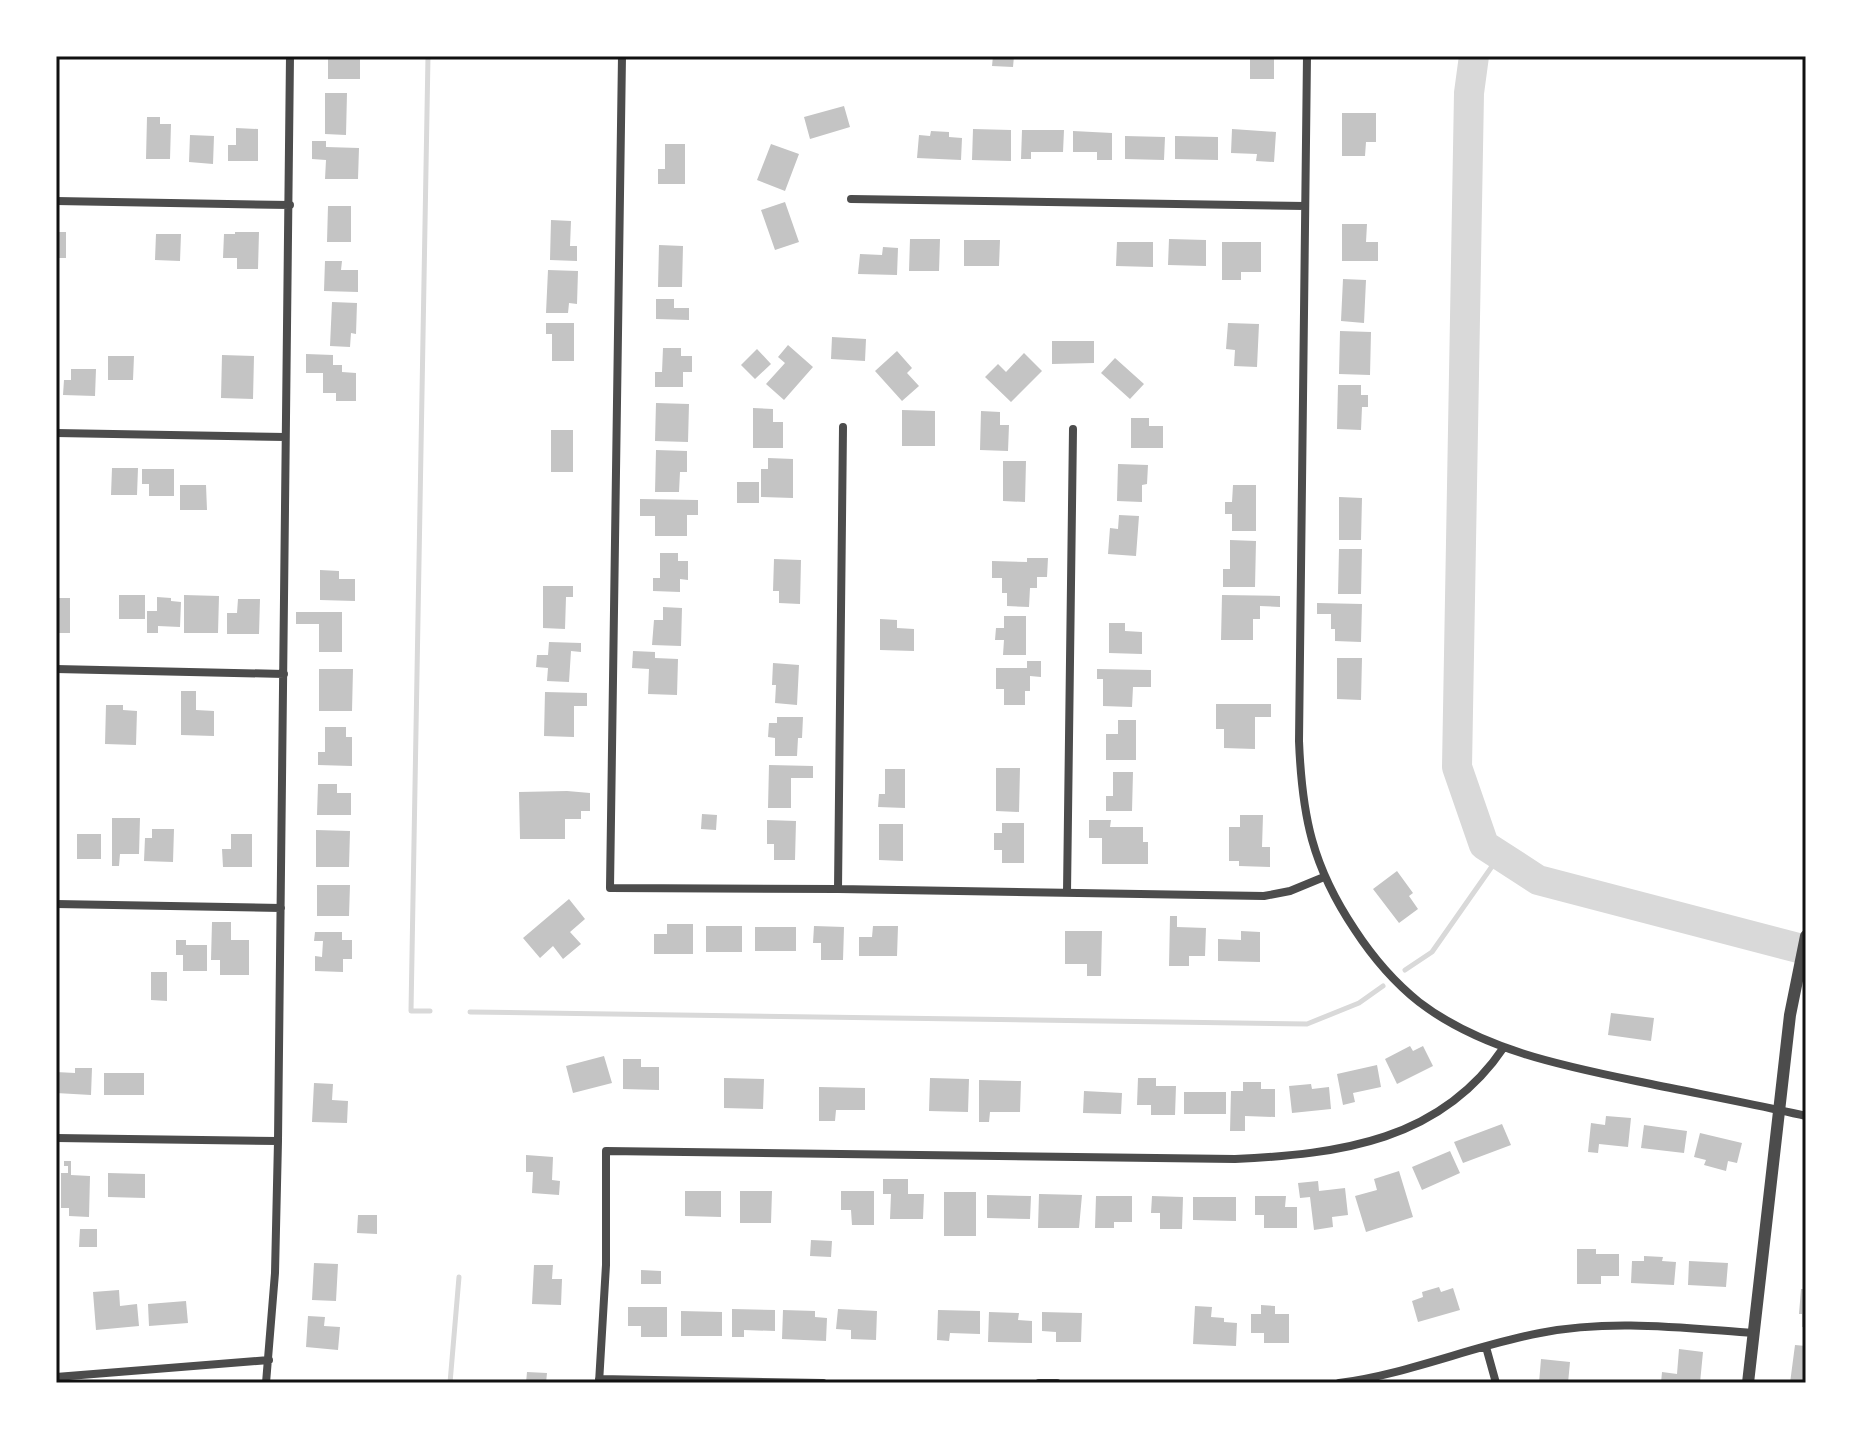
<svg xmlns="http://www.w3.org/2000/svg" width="1862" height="1439" viewBox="0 0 1862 1439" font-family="'Crimson Pro',serif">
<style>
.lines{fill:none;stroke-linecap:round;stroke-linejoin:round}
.stream{stroke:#d9d9d9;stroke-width:5}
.river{stroke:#d9d9d9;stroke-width:30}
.building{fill:#c4c4c4}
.minor{stroke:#4c4c4c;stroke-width:8}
.tertiary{stroke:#4c4c4c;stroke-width:12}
.neatline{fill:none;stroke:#111;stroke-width:3}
</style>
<rect width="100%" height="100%" fill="#fff"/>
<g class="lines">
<path class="stream" d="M428,56L411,1011H430
M1405,970L1432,952L1500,855
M470,1012L1307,1024L1359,1003L1383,986
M450,1383L459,1277"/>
<path class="river" d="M1474,56L1469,93L1457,767L1484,845L1538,880L1806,950"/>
</g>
<path class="building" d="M993,56H1014L1013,67L992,66Z
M328,57H360V79H328Z
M1250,58L1274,59V79H1250Z
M325,93H347L346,135L325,134Z
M844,106L850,127L810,139L804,117Z
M1342,113H1376V142H1366L1365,156H1342Z
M147,117H160V124H171L170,159H146Z
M236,128L258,129V161H228V145H236Z
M973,129L1011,130V161L972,160Z
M1232,129L1276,132L1274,162L1256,161L1257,154L1231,153Z
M1022,130H1064L1063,152H1031V159H1021Z
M931,131L949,132V137L962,138L961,160L917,158L919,135L930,136Z
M1073,131L1112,133V160H1097V152H1073Z
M190,135L214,136L213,164L189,162Z
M1125,136L1165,137L1164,160L1125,159Z
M1175,136L1218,137V160L1175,159Z
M312,141H326V147L359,148L358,179H325L326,160L312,159Z
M665,144H685V184H658V169H665Z
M771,144L799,154L785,191L757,180Z
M785,202L799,242L775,250L761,210Z
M328,206H351V242H327Z
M551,220L571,221L570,246H577V261L550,260Z
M1342,224H1367L1366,242H1378V261H1342Z
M56,232H66V258H56Z
M235,232H259L258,269H237V258H223L224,234H235Z
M156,234H181L180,261L155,260Z
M910,239H940L939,271H909Z
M1169,239L1206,240V266L1168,265Z
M964,240H1000L999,266H964Z
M1117,242H1153V267L1116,266Z
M1222,242H1261V272H1241V280H1222Z
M659,245L683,246L682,287H658Z
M883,247L898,248L897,275L858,274L860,254L882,255Z
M325,261H342L341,270H358V292L324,291Z
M548,270L578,271L577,304L569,303L568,313H546Z
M1343,279L1366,280L1364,323L1341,321Z
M656,299H674V308H689V320L656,319Z
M332,302L357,303L356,334L351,333L350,347L330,346Z
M546,323H574V361H552V334H546Z
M1228,323L1259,324L1257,367L1234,366L1235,350L1226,349Z
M1340,331L1371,332L1370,375L1339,374Z
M832,337L866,339L865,361L831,359Z
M1052,341H1094V363L1052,364Z
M788,345L813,367L784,400L766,384L785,363L778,357Z
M663,348H681V356H692V372H683V387H655V372H662Z
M757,349L771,364L755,379L741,365Z
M897,351L912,368L907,373L919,386L902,401L875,371Z
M1024,353L1042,371L1011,402L985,377L998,364L1006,372Z
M306,354L333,355V365H342V372L356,373V401H336V393H323V373H306Z
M222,355L254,356L253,399L221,398Z
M108,356H134L133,380H108Z
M1115,358L1144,384L1130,399L1101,373Z
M71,369H96L95,396L63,395L64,380H71Z
M1338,385H1361V395H1368V407H1362L1361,430L1337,429Z
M656,403L689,404L688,442L655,441Z
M753,408L773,409V422H783V448H753Z
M902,410L935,411V446H902Z
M981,411L1000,412V425H1009L1008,451L980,450Z
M1131,418H1149V426H1163V448H1131Z
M551,430H573V472H551Z
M656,450L687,451V472H680L679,492H655Z
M768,458L793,459V498L761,497V469H768Z
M1003,461H1026L1025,502L1003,501Z
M1118,464L1148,465L1147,484L1142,485V502L1117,501Z
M112,468H138L137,495H111Z
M142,469H174V496H149V484H142Z
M737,482H759V503H737Z
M180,485H206L207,510H180Z
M1233,485H1256V531H1232V514H1225V502H1232Z
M1339,497L1362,498L1361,540H1339Z
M640,499L698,500V515H687V536H655V516H640Z
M1119,515L1139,516L1136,556L1108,554L1110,528L1118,529Z
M1230,540L1256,541L1255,587H1223V569H1230Z
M1339,549H1362L1361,594H1338Z
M660,553H678V561H688V580L680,579V592L653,591V578H660Z
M1027,558H1048L1047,577H1037V588H1030L1029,607L1007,606V593H1002V578H992V561L1027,562Z
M774,559L801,560L800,604L779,603V591H773Z
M320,570L339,571V579H355V601L320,600Z
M543,586H573V597H566L565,629L543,628Z
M119,595H145V619H119Z
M184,595L219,596L218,633H184Z
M1222,595L1280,596V607L1260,606V619H1253V640H1221Z
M157,597L171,598V601L181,602L180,627L158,626V633H147V611H157Z
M56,598H70V633H56Z
M238,599H260L259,634H227V613H237Z
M1317,603L1362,604L1361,642L1335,641V629H1331V614H1317Z
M663,607L682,608L681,646L652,645L654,620H663Z
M296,612H342V652H319V624H296Z
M1004,616H1026V655H1003L1004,640H995L996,628H1004Z
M880,619L897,620V628L914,629V651L880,650Z
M1109,623H1125V631L1142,632V654L1109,653Z
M549,642L581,643V652L571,651L569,682L547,681L548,668L536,667L537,655H548Z
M633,651L655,652V658L678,659L677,695L648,694L649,669L632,668Z
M1337,658H1362L1361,700L1337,699Z
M1027,661H1041V677L1030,676V691H1025V705H1004V689H996V668H1027Z
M773,663L799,665L797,705L775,703L776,685H772Z
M319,669H353L352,711H319Z
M1097,669L1151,670V687H1133L1132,707L1103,706V679H1097Z
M181,691H196V710L214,711V736L181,735Z
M545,692L587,693V706H574V737L544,736Z
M1216,704H1271V717H1255V749L1224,748V729H1216Z
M106,705H123V710L137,711L136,745L105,744Z
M777,717H803L802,738H798L797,756H775V738L768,737L769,723H777Z
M1118,720H1136V760H1106V734H1118Z
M325,727H346V737H352V766L318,765V752H325Z
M769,765L813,766V778H791V808H768Z
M996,768H1020L1019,812L996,811Z
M885,769H905V808L878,807L879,794H885Z
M1113,772H1133L1132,811H1106V796H1113Z
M318,784H337V793H351V815H317Z
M567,791L590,793V811H581V819H565V839H520L519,792Z
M702,814L717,815L716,830L701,829Z
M1240,815H1263L1262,847H1270V867L1239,866V861H1229V827H1240Z
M112,818H140L139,854H120L119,866H112Z
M767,820L796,821L795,860H774V844H767Z
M1089,820H1111L1110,827H1143V842H1148V864H1102V838H1089Z
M1002,823H1024V863H1002V850H994V833H1002Z
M879,824H903V861L879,860Z
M152,829H174L173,862L144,861L145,838H152Z
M316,830L350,831L349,867H316Z
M77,834H101V859H77Z
M231,834H252V867H223L222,849H231Z
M1397,871L1413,893L1409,896L1418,909L1399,923L1373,889Z
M317,885H350L349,916H317Z
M569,899L585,919L570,932L581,944L563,959L553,946L540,958L523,938Z
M1170,916H1177V927L1206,928L1205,956H1189V966H1169Z
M212,922H231V940H249V975H220V960H211Z
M667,924H693V954H654V934H667Z
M706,926H742V952H706Z
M814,926L844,927L843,960H821V943H813Z
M873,926H898L897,956H859V937H872Z
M755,927H796V951H755Z
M1065,931H1102L1101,976H1087V964H1065Z
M1241,931L1260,932V962L1218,961V939L1241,940Z
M315,932H342V940H352V959H343V972L315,971V956L322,957L323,941H314Z
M176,940H186V945H207V971H183V955H176Z
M151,972H167V1001L151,1000Z
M1611,1013L1654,1018L1651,1041L1608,1035Z
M1410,1046L1413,1051L1423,1046L1433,1066L1397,1084L1385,1059Z
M604,1056L612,1083L573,1093L566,1066Z
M623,1059H641V1067H659V1090L623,1089Z
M1377,1065L1381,1087L1353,1093L1355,1102L1343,1105L1337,1074Z
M75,1068H92L91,1095L56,1093V1072L75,1073Z
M104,1073H144V1095H104Z
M724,1078L764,1079L763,1109L724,1108Z
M930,1078L969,1079L968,1112L929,1111Z
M1138,1078H1156V1086H1176L1175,1115H1151V1105H1137Z
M979,1080L1021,1081L1020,1112H990L989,1122H979Z
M1243,1082H1261V1089H1275V1117L1245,1116V1131H1230L1231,1091H1243Z
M314,1083L333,1084L332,1100L348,1101L347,1123L312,1122Z
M1311,1084L1312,1089L1329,1087L1331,1109L1292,1113L1289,1086Z
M819,1087L865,1088V1110H836L835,1121H819Z
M1084,1091L1122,1093L1121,1114L1083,1113Z
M1184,1092H1226V1114H1184Z
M1606,1116L1631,1118L1628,1147L1599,1144L1598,1153L1588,1152L1591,1123L1605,1125Z
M1502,1124L1511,1145L1463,1163L1454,1142Z
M1644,1125L1687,1131L1684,1153L1641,1148Z
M1700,1133L1742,1143L1737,1163L1728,1161L1726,1171L1704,1165L1706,1160L1694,1157Z
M1450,1151L1460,1173L1422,1190L1412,1167Z
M526,1155L553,1157L552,1180L560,1181L559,1195L532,1193L533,1172H526Z
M64,1161H71V1175L90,1176L89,1217L69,1216V1208H61V1173H68V1166H64Z
M1399,1171L1413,1217L1366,1232L1355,1196L1377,1190L1374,1179Z
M108,1173L145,1174V1198L108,1197Z
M883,1179H908V1194H924L923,1219H890L891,1194H883Z
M1318,1181L1319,1191L1345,1188L1348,1215L1332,1217L1333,1227L1314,1230L1310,1197L1300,1198L1298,1183Z
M685,1191H721V1217L685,1216Z
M740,1191H772L771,1223H740Z
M841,1191H874V1225H852L851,1210H841Z
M944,1192H976V1236H944Z
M1039,1194L1082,1195L1079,1228H1038Z
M987,1195L1031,1196L1030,1219L987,1218Z
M1096,1196H1132V1222H1114V1228H1095Z
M1152,1196L1183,1197L1182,1229H1160V1213H1151Z
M1255,1196H1286L1285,1207H1297V1228H1264V1215H1255Z
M1193,1197H1236V1221L1193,1220Z
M358,1215H377V1234L357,1233Z
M80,1229H97V1247H79Z
M811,1240L832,1241L831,1257L810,1256Z
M1577,1249H1596V1254H1619V1276H1601V1284H1577Z
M1644,1256L1663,1257L1662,1261L1676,1262L1674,1285L1631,1283L1632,1261H1644Z
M1689,1261L1728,1263L1726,1287L1688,1285Z
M314,1263L338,1264L336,1301L312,1300Z
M534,1265H553L552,1279H562L561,1305L532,1304Z
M641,1270L661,1271V1284H641Z
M1439,1287L1441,1292L1453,1288L1460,1310L1418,1322L1412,1301L1423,1297L1422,1292Z
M1801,1289H1806V1327H1802V1314H1799Z
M119,1290L120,1306L137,1304L139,1326L96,1330L93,1292Z
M186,1301L188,1323L149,1326L148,1304Z
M1261,1305L1275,1306V1314H1289V1343H1264V1333H1251V1314H1261Z
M1195,1306L1212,1307L1211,1317L1224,1318V1322L1237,1323L1236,1346L1193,1344Z
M628,1307H667V1337H641V1326H628Z
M732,1309L775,1310V1331L744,1330V1337H732Z
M838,1309L877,1311L876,1340L851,1339V1330L836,1329Z
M783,1310L815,1311V1317L827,1318L826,1341L782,1339Z
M938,1310L980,1311V1334L950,1333L949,1341L937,1340Z
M681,1311L722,1312V1336H681Z
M989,1312L1019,1313L1018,1320L1032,1321V1343L988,1342Z
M1042,1312L1082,1313L1081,1342H1056V1332L1042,1331Z
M308,1316L325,1317L324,1326L340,1327L338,1350L306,1347Z
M1795,1345L1806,1346V1383H1790Z
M1679,1349L1703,1352L1700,1383H1661L1662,1372L1677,1374Z
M1541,1359L1570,1362L1568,1383H1539Z
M527,1372L547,1373L546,1383H526Z"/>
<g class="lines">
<path class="minor" d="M622,56L610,888L838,889L1264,896L1290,891L1324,877
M1307,56L1299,741C1302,816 1312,866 1355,930C1372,956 1394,982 1419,1002C1483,1051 1568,1067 1646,1083C1699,1094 1753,1104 1806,1116
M851,199L1305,206
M56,201L290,205
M56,433L285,437
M56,669L284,674
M838,889L843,427
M1067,893L1073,429
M56,904L281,908
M56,1138L278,1141
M1486,1347L1496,1383
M56,1377L269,1360
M599,1379L823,1383
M266,1383L275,1273L278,1141L290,56
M599,1383L606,1265V1151L1235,1159C1340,1154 1441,1141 1504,1047
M1039,1383H1057
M1339,1383C1408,1374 1472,1346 1540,1333C1611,1319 1682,1328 1753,1333"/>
<path class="tertiary" d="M1748,1383L1790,1015L1806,936"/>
</g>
<rect width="1862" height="1439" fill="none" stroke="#ffffff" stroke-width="116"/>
<rect x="58" y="58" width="1746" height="1323" class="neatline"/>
</svg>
